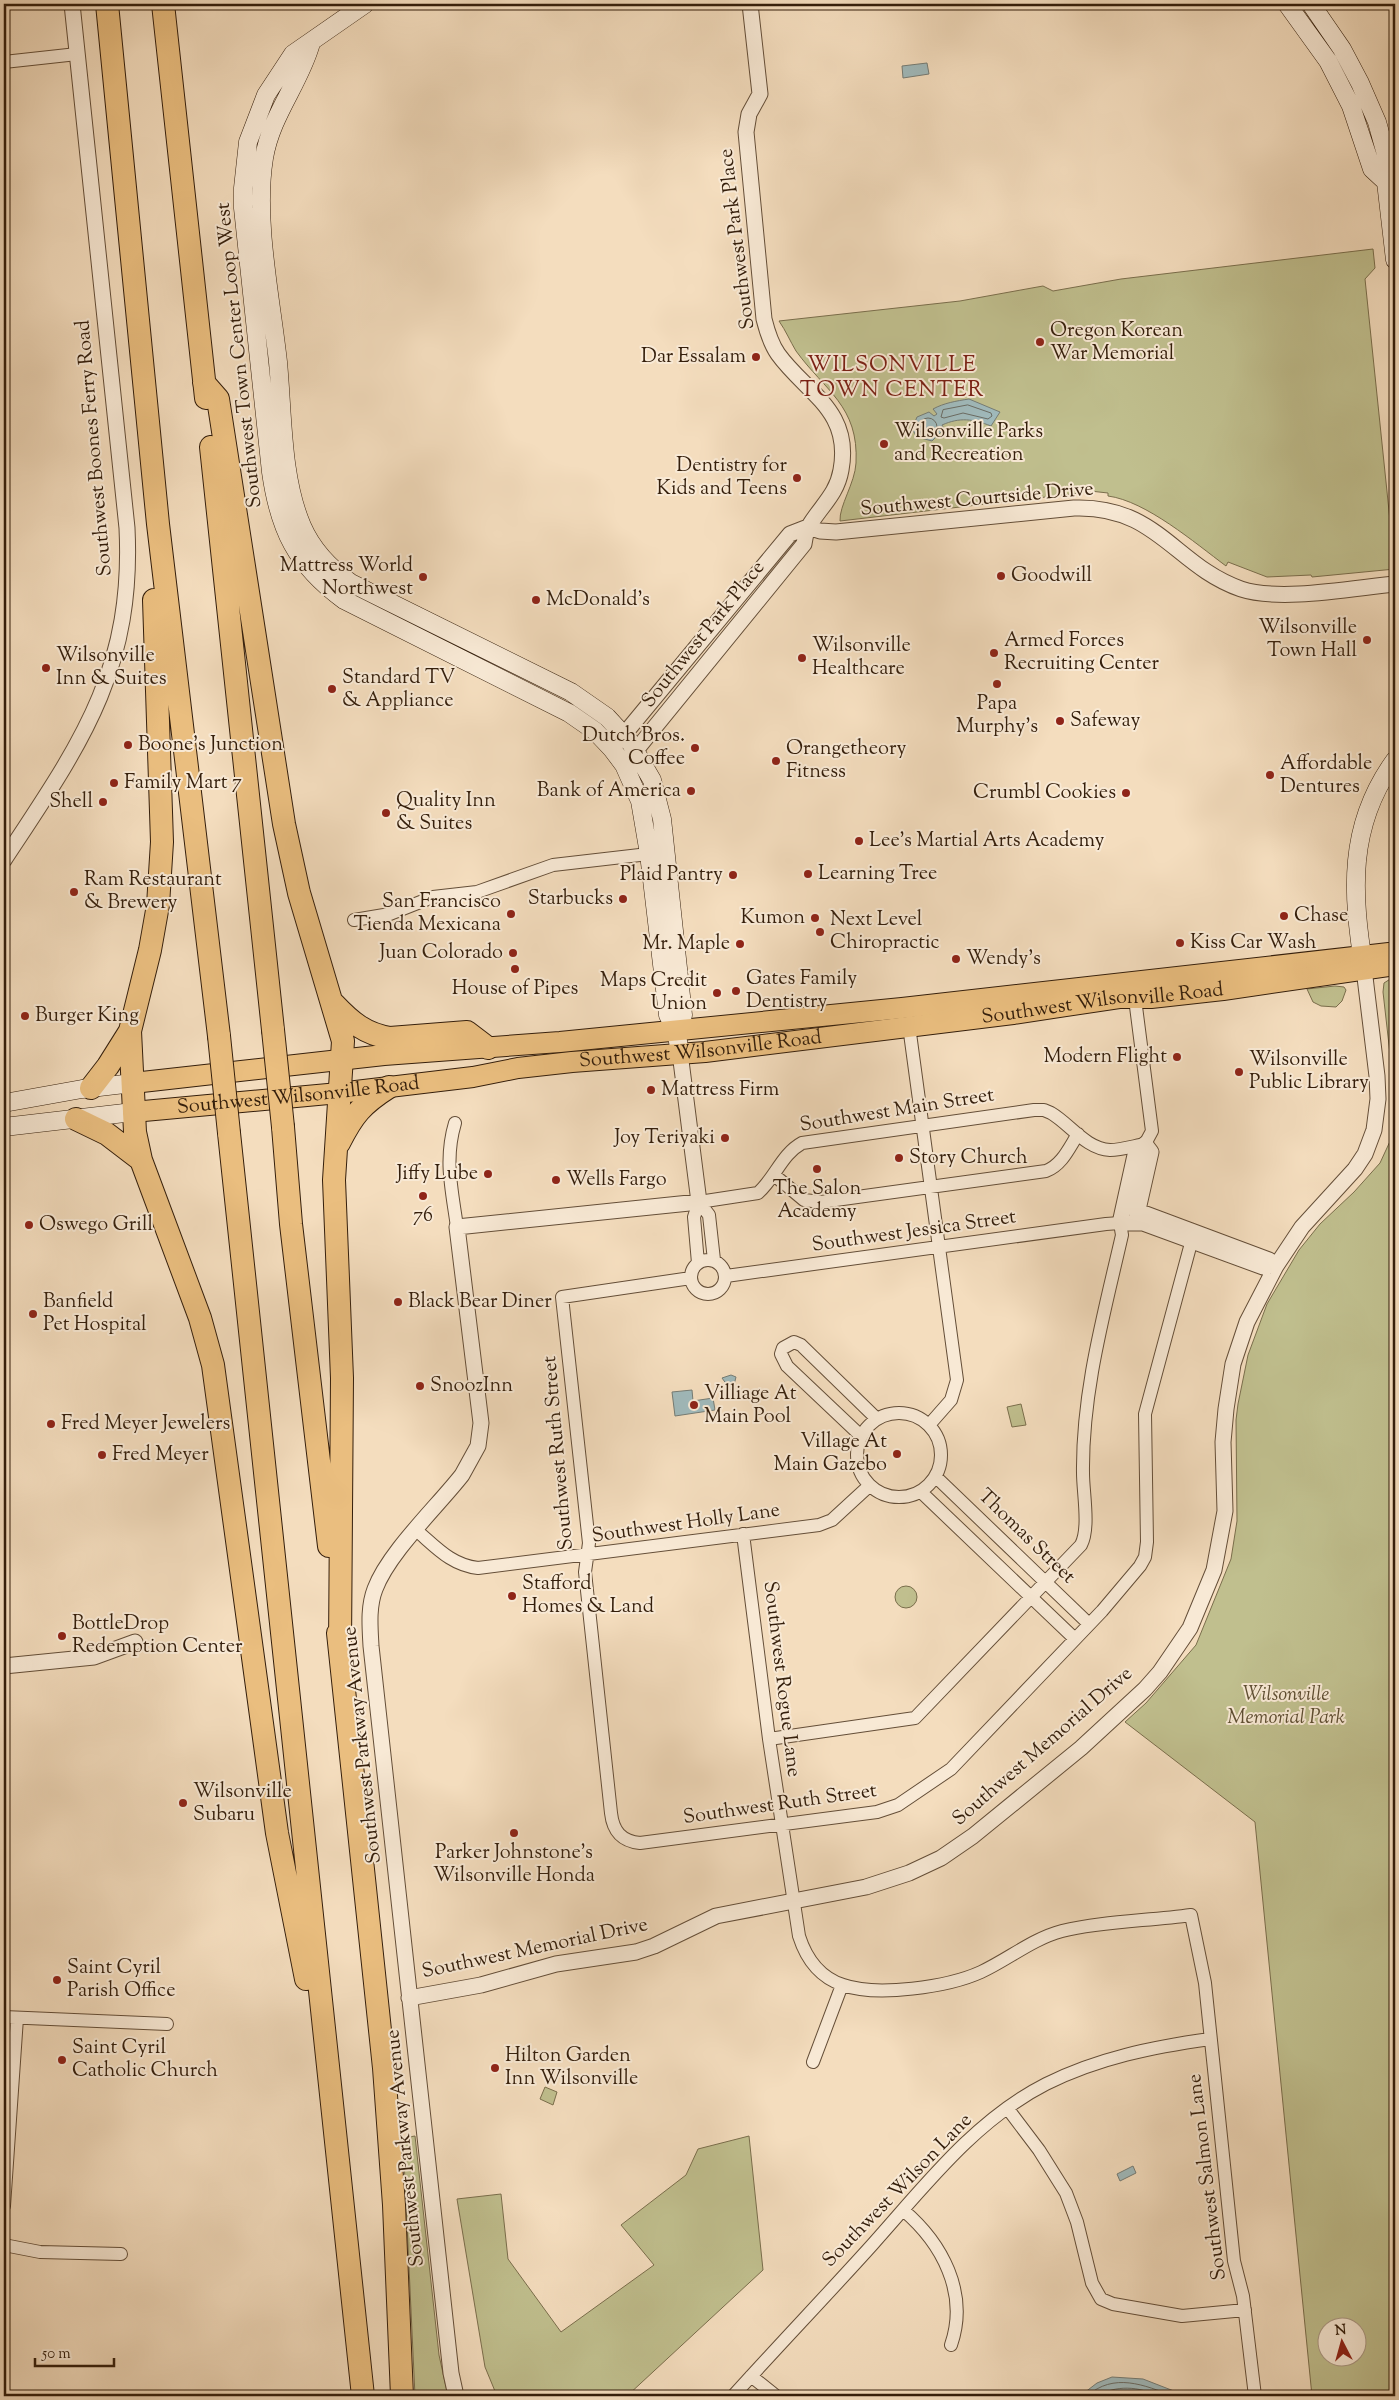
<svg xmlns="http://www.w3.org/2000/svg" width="1399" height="2400" viewBox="0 0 1399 2400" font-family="'Sorts Mill Goudy',serif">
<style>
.green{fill:#c0bf8e;stroke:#7a6e4c;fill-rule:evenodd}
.water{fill:#a0babc;stroke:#757c75}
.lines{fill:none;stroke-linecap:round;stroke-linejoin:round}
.shore{stroke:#6a6c64;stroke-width:1}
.minor-casing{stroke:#644e38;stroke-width:14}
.tertiary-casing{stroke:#644e38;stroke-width:17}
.secondary-casing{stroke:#341e0b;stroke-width:19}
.primary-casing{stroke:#341e0b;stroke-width:22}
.motorway-casing{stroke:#341e0b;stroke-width:24}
.minor{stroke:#f8e9d5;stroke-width:12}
.tertiary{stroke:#f8e9d5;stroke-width:15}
.secondary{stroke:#f8e9d5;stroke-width:18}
.primary{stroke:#eabe7f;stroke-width:20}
.motorway{stroke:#eabe7f;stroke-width:22}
.motorway-bridge-casing{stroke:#341e0b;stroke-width:24;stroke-linecap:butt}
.motorway-bridge{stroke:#eabe7f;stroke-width:22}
.poi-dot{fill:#8f2418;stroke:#f8e9d5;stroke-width:2}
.labels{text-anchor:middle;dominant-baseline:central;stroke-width:4;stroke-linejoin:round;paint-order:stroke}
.street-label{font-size:20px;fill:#341e0b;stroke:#f8e9d5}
.poi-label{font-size:20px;fill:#341e0b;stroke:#f8e9d5;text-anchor:start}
.park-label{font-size:20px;font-style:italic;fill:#5e4e32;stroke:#f8e9d5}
.quarter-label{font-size:22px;letter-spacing:1px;fill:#7a1f14;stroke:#f8e9d5}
</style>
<rect width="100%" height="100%" fill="#f4ddbe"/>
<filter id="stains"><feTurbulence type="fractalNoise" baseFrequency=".004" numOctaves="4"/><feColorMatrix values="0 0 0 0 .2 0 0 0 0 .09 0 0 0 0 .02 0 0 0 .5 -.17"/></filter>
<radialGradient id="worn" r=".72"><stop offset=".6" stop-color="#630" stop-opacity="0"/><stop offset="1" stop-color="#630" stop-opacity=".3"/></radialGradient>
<path class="green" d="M1373,249L1375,268L1365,279L1395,569L1312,577L1311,575L1267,577L1228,562L1226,566C1195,543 1146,501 1108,496V493L1081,490L1080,493L840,521C839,506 855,483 856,463C859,406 825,391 796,351C790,341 786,331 779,321L960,301L1043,286L1053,291L1121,279Z
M1395,976V2396H1312L1255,1822L1125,1722L1146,1703L1196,1645L1231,1559L1237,1521L1236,1420L1238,1404L1248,1355L1267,1304L1299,1250L1320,1224L1354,1192L1380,1163L1392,1137L1395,1098L1383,992L1384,983ZM1326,2328H1356V2358H1326Z
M1335,986L1344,987L1346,990L1342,1001L1336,1007L1321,1006L1313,1002L1307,989Z
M1021,1404L1026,1425L1012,1427L1007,1407Z
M895 1597a11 11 0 1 1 22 0a11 11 0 1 1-22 0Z
M545,2087L557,2092L553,2105L540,2099Z
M415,2136L439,2355L448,2396H415L403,2138Z
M749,2136L763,2270L627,2396H497L485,2367L457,2199L501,2194L508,2259L561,2332L654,2265L621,2225L686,2175L698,2149Z"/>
<path class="water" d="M927,63L929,74L903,78L902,66Z
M969,399L1000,412L991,426C973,419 960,417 942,425L944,429L932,441L917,437L912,429L917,417L929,412L934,416L937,414L933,409C944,403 956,401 969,399Z
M731,1375L736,1377L733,1389L728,1390L727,1385L722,1378Z
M692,1390L693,1401L713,1398L715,1410L675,1416L672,1392Z
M1133,2166L1136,2173L1120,2181L1117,2174Z
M1112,2377L1143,2379L1179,2393L1207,2394L1222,2391L1236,2396H1080L1097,2383Z"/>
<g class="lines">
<path class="shore" d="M968,405L991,413L992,416L988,419L963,413L944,418L941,417L943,410Z
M919 427a9 9 0 1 1 18 0a9 9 0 1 1-18 0Z
M1087,2396C1114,2372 1144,2385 1173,2396
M1098,2396C1114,2385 1140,2386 1157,2396"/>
<g class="minor-casing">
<path id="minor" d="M4,62L77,54
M354,920L390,914L433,897L477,892L553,865L657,853
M909,1026L957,1380L951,1400L929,1425
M455,1123C444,1160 452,1190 457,1227
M774,1175L804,1200L821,1202L1046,1171C1062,1165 1069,1148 1078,1134
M699,1202L758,1193C775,1178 782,1154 802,1143L1034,1110H1044L1051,1113C1070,1124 1086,1149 1110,1150C1121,1150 1134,1146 1145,1144L1152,1131L1134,991
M699,1202L709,1215L714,1260
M691 1277a17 17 0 1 1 34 0a17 17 0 1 1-34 0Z
M698,1263L694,1217L699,1202
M726,1276L1106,1224L1120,1223L1122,1235C1104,1314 1082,1392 1083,1473C1083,1493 1090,1528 1081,1545L915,1718L769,1739
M691,1278L562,1297L589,1543L585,1572L611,1813C613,1831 621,1841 640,1843L877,1812L898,1805L951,1769L1102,1611L1140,1566L1145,1557L1147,1542L1145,1414L1194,1232
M857 1455a42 42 0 1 1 84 0a42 42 0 1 1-84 0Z
M861,1436L787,1366L781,1354L783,1348L794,1342L801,1345L877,1419
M936,1477L1089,1624
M921,1492L1075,1639
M416,1530C436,1547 451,1565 478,1568L819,1525L832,1520L869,1486
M743,1534L769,1739L799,1936C806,1958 819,1977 843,1985C877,1997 948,1987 981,1972C1009,1959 1032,1939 1062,1931C1102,1921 1149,1921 1191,1915L1205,1983L1234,2261L1243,2296L1255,2396
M4,2017L167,2024
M813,2062L842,1985
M1008,2109L1039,2150L1066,2193L1077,2222L1092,2283L1101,2299L1113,2304L1182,2316L1245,2310
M4,2206L17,2018
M903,2210C942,2243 969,2293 951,2345
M4,2245L40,2252L121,2254
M751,2376L776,2396
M733,2396C779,2345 826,2296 872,2245C924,2187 975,2120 1046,2084C1098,2058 1153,2047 1210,2039"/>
</g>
<g class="tertiary-casing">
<path id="tertiary" d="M808,527L820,531L836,532L1074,508C1157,505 1175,566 1241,589C1280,602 1353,588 1395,584
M617,743L790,534L808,527
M628,760L804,544C805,538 806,531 809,526C821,506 837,494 841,470C852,410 806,393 778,354C771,344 767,331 764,319L746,132L749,114L760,94L750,4
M4,860C79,746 134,672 127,528L72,4
M1145,1144L1151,1152L1137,1214H1146L1269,1260L1276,1266L1263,1267L1143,1223H1120L1135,1155Z
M4,1666L94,1657L135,1642
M409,1998L481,1985L556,1964L636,1952L654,1946L716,1916L866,1887L909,1873L941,1858L973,1836L1081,1748L1145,1689L1160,1672L1190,1628L1214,1570L1225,1511L1223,1442L1226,1409L1233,1364L1247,1322L1276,1266L1302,1227L1355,1169L1365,1154L1374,1130L1378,1099L1377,1076L1364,969
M456,2396L451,2373L371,1646C370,1627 368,1607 375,1589C389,1552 437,1507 462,1475L478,1446L481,1423L457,1227L699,1202L680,1053"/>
</g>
<g class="secondary-casing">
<path id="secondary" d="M365,4L293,54L266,95L248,142L243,188V208L271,472C279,529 296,565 344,600L569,713L595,731L612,749L624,765L640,801L649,854L668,1015L676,1030L680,1053
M1287,4L1328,61L1351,106L1372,169L1386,182
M1311,4L1342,49L1360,83L1377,122L1389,165L1386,182L1395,260
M311,43C300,83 271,115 264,158C254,220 271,298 278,362C283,414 281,477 302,526C312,549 331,569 351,583L571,692L607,717L630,742L652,780L662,819L683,1015L676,1030
M1364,969C1352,893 1347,826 1395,760
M4,1103L82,1089L133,1083
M4,1127L133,1112"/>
</g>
<g class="primary-casing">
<g id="primary">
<path d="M133,1083L384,1055L560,1042L902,1008L1389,953"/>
<path id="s1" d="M133,1112L339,1093L473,1077L518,1068L572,1062L705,1052L1013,1014L1119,998H1151L1223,990L1395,965"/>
</g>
</g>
<g class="motorway-casing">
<path id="motorway" d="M107,4L158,524L219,1036
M163,4L206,398
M204,383L218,399L284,824L299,893L343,1041L334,1180L342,1378L340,1646
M211,447L273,1030
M334,1004C351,1022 365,1034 390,1038L467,1032L488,1048
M130,1031L135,1132L141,1160L200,1318L213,1365L277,1833L306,1979
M91,1088L108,1066L130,1031L150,950L158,905L162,842L154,600
M76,1119L107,1134L141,1160
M283,1127L291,1224L329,1546
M229,1133L363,2396
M339,1143C353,1115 362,1104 389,1087
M338,1633L384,2068L394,2205L402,2396"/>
</g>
<use href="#minor" class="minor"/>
<use href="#tertiary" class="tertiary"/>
<use href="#secondary" class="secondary"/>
<use href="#primary" class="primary"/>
<use href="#motorway" class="motorway"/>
<g class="motorway-bridge-casing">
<path id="motorway-bridge" d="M273,1030L283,1127
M219,1036L229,1133"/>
</g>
<use href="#motorway-bridge" class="motorway-bridge"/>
</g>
<g class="poi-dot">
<circle cx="1040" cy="342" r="5"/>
<circle cx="756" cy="357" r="5"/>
<circle cx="884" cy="444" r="5"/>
<circle cx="797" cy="478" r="5"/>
<circle cx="1001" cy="576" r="5"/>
<circle cx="423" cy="577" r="5"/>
<circle cx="536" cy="600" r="5"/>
<circle cx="1367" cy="640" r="5"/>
<circle cx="994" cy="653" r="5"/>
<circle cx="802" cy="658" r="5"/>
<circle cx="46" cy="668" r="5"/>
<circle cx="997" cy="684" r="5"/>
<circle cx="332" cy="689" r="5"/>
<circle cx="1060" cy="721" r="5"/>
<circle cx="128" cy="745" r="5"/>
<circle cx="695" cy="748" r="5"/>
<circle cx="776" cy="761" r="5"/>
<circle cx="1270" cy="775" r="5"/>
<circle cx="114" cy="783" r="5"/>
<circle cx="691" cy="791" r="5"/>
<circle cx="1126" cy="793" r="5"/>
<circle cx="103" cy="802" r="5"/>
<circle cx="386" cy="813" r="5"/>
<circle cx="859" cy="841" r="5"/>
<circle cx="808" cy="874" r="5"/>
<circle cx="733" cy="875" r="5"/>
<circle cx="74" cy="892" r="5"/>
<circle cx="623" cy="899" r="5"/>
<circle cx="511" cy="914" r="5"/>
<circle cx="1284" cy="916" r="5"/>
<circle cx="815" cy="918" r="5"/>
<circle cx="820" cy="932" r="5"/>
<circle cx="1180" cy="943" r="5"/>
<circle cx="740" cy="944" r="5"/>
<circle cx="513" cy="953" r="5"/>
<circle cx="956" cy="959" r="5"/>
<circle cx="515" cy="969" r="5"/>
<circle cx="736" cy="991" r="5"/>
<circle cx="717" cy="993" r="5"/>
<circle cx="25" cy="1016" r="5"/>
<circle cx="1177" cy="1057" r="5"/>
<circle cx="1239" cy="1072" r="5"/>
<circle cx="651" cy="1090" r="5"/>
<circle cx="725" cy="1138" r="5"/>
<circle cx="899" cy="1158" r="5"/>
<circle cx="817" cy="1169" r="5"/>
<circle cx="488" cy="1174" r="5"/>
<circle cx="556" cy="1180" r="5"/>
<circle cx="423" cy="1196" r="5"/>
<circle cx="29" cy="1225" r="5"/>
<circle cx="398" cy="1302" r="5"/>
<circle cx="33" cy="1314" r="5"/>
<circle cx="420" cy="1386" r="5"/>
<circle cx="694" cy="1405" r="5"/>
<circle cx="51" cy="1424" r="5"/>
<circle cx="897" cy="1454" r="5"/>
<circle cx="102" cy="1455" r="5"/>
<circle cx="512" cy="1596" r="5"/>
<circle cx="62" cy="1636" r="5"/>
<circle cx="183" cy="1803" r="5"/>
<circle cx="514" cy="1833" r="5"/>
<circle cx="57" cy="1980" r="5"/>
<circle cx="62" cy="2060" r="5"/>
<circle cx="495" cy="2068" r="5"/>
</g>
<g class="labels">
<g class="street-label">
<text transform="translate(738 239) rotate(-97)">Southwest Park Place</text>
<text transform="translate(240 355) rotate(-96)">Southwest Town Center Loop West</text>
<text transform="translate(95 448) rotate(-95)">Southwest Boones Ferry Road</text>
<text transform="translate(977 500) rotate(-5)">Southwest Courtside Drive</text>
<text transform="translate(704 635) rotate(-51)">Southwest Park Place</text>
<text stroke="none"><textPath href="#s1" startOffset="976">Southwest Wilsonville Road</textPath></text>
<text stroke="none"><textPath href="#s1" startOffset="571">Southwest Wilsonville Road</textPath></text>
<text stroke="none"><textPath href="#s1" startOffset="166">Southwest Wilsonville Road</textPath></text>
<text transform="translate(897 1111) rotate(-9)">Southwest Main Street</text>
<text transform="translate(914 1232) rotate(-8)">Southwest Jessica Street</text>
<text transform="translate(559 1453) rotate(-95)">Southwest Ruth Street</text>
<text transform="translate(686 1524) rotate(-8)">Southwest Holly Lane</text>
<text transform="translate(1026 1537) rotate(44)">Thomas Street</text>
<text transform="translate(781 1679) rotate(83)">Southwest Rogue Lane</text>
<text transform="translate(363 1745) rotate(-96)">Southwest Parkway Avenue</text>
<text transform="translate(1043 1747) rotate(-41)">Southwest Memorial Drive</text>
<text transform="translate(780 1805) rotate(-8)">Southwest Ruth Street</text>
<text transform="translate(535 1949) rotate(-12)">Southwest Memorial Drive</text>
<text transform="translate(406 2148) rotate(-96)">Southwest Parkway Avenue</text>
<text transform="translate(1208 2177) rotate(-97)">Southwest Salmon Lane</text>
<text transform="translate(898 2191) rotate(-46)">Southwest Wilson Lane</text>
</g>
<g class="poi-label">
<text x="1050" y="331">Oregon Korean<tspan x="1050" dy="23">War Memorial</tspan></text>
<text x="746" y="357" text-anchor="end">Dar Essalam</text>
<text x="894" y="432">Wilsonville Parks<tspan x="894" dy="23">and Recreation</tspan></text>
<text x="787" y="466" text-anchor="end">Dentistry for<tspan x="787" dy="23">Kids and Teens</tspan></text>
<text x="413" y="566" text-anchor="end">Mattress World<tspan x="413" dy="23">Northwest</tspan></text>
<text x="1011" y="576">Goodwill</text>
<text x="546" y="600">McDonald's</text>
<text x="1357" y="628" text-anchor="end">Wilsonville<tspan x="1357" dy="23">Town Hall</tspan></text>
<text x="1004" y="641">Armed Forces<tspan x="1004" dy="23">Recruiting Center</tspan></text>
<text x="812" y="646">Wilsonville<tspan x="812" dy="23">Healthcare</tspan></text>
<text x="56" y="656">Wilsonville<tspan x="56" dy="23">Inn &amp; Suites</tspan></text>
<text x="342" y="678">Standard TV<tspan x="342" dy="23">&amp; Appliance</tspan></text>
<text x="997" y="704" text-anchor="middle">Papa<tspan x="997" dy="23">Murphy's</tspan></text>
<text x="1070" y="721">Safeway</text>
<text x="685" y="736" text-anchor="end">Dutch Bros.<tspan x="685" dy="23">Coffee</tspan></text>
<text x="138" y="745">Boone's Junction</text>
<text x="786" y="749">Orangetheory<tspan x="786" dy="23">Fitness</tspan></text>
<text x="1280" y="764">Affordable<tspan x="1280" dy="23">Dentures</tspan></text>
<text x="124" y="783">Family Mart 7</text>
<text x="681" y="791" text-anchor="end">Bank of America</text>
<text x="1116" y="793" text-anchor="end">Crumbl Cookies</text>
<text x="396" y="801">Quality Inn<tspan x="396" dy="23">&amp; Suites</tspan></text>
<text x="93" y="802" text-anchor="end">Shell</text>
<text x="869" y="841">Lee's Martial Arts Academy</text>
<text x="818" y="874">Learning Tree</text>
<text x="723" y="875" text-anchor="end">Plaid Pantry</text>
<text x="84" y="880">Ram Restaurant<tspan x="84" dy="23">&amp; Brewery</tspan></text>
<text x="613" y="899" text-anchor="end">Starbucks</text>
<text x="501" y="902" text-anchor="end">San Francisco<tspan x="501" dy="23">Tienda Mexicana</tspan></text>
<text x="1294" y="916">Chase</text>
<text x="805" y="918" text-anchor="end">Kumon</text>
<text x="830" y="920">Next Level<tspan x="830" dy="23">Chiropractic</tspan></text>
<text x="1190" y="943">Kiss Car Wash</text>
<text x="730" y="944" text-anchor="end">Mr. Maple</text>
<text x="503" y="953" text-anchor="end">Juan Colorado</text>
<text x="966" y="959">Wendy's</text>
<text x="746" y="979">Gates Family<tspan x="746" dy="23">Dentistry</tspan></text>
<text x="707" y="981" text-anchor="end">Maps Credit<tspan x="707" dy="23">Union</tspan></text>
<text x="515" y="989" text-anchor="middle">House of Pipes</text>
<text x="35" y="1016">Burger King</text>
<text x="1167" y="1057" text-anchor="end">Modern Flight</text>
<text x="1249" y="1060">Wilsonville<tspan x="1249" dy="23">Public Library</tspan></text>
<text x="661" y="1090">Mattress Firm</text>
<text x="715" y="1138" text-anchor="end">Joy Teriyaki</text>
<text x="909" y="1158">Story Church</text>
<text x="478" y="1174" text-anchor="end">Jiffy Lube</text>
<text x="566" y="1180">Wells Fargo</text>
<text x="817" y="1189" text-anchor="middle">The Salon<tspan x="817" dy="23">Academy</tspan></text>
<text x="423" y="1216" text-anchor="middle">76</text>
<text x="39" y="1225">Oswego Grill</text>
<text x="43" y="1302">Banfield<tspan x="43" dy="23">Pet Hospital</tspan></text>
<text x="408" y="1302">Black Bear Diner</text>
<text x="430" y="1386">SnoozInn</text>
<text x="704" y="1394">Villiage At<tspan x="704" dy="23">Main Pool</tspan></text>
<text x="61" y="1424">Fred Meyer Jewelers</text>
<text x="887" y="1442" text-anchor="end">Village At<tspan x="887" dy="23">Main Gazebo</tspan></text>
<text x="112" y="1455">Fred Meyer</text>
<text x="522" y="1584">Stafford<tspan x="522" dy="23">Homes &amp; Land</tspan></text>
<text x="72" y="1624">BottleDrop<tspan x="72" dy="23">Redemption Center</tspan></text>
<text x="193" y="1792">Wilsonville<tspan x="193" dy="23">Subaru</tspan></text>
<text x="514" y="1853" text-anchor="middle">Parker Johnstone's<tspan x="514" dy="23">Wilsonville Honda</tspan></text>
<text x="67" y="1968">Saint Cyril<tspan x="67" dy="23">Parish Office</tspan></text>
<text x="72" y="2048">Saint Cyril<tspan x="72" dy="23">Catholic Church</tspan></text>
<text x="505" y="2056">Hilton Garden<tspan x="505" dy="23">Inn Wilsonville</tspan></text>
</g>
<g class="park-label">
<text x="1286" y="1695">Wilsonville<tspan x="1286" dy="23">Memorial Park</tspan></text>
</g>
<g class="quarter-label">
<text x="892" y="366">WILSONVILLE<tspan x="892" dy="25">TOWN CENTER</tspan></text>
</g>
</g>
<rect width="1399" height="2400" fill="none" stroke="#f4ddbe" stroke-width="20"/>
<rect x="5" y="5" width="1389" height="2390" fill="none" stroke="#341e0b" stroke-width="2.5"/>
<rect x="10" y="10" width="1379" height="2380" fill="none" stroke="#341e0b"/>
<g transform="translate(1342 2342) rotate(354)"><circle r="24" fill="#f8e9d5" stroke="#aa9884"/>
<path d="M0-4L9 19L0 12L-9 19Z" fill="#8f2418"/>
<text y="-8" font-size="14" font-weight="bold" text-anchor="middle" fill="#341e0b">N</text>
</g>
<path d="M35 2358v8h79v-8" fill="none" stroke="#341e0b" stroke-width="2.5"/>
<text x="42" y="2358" font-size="15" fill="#341e0b" stroke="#f8e9d5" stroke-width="4" paint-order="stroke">50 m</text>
<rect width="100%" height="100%" filter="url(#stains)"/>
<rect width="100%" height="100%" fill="url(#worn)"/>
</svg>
